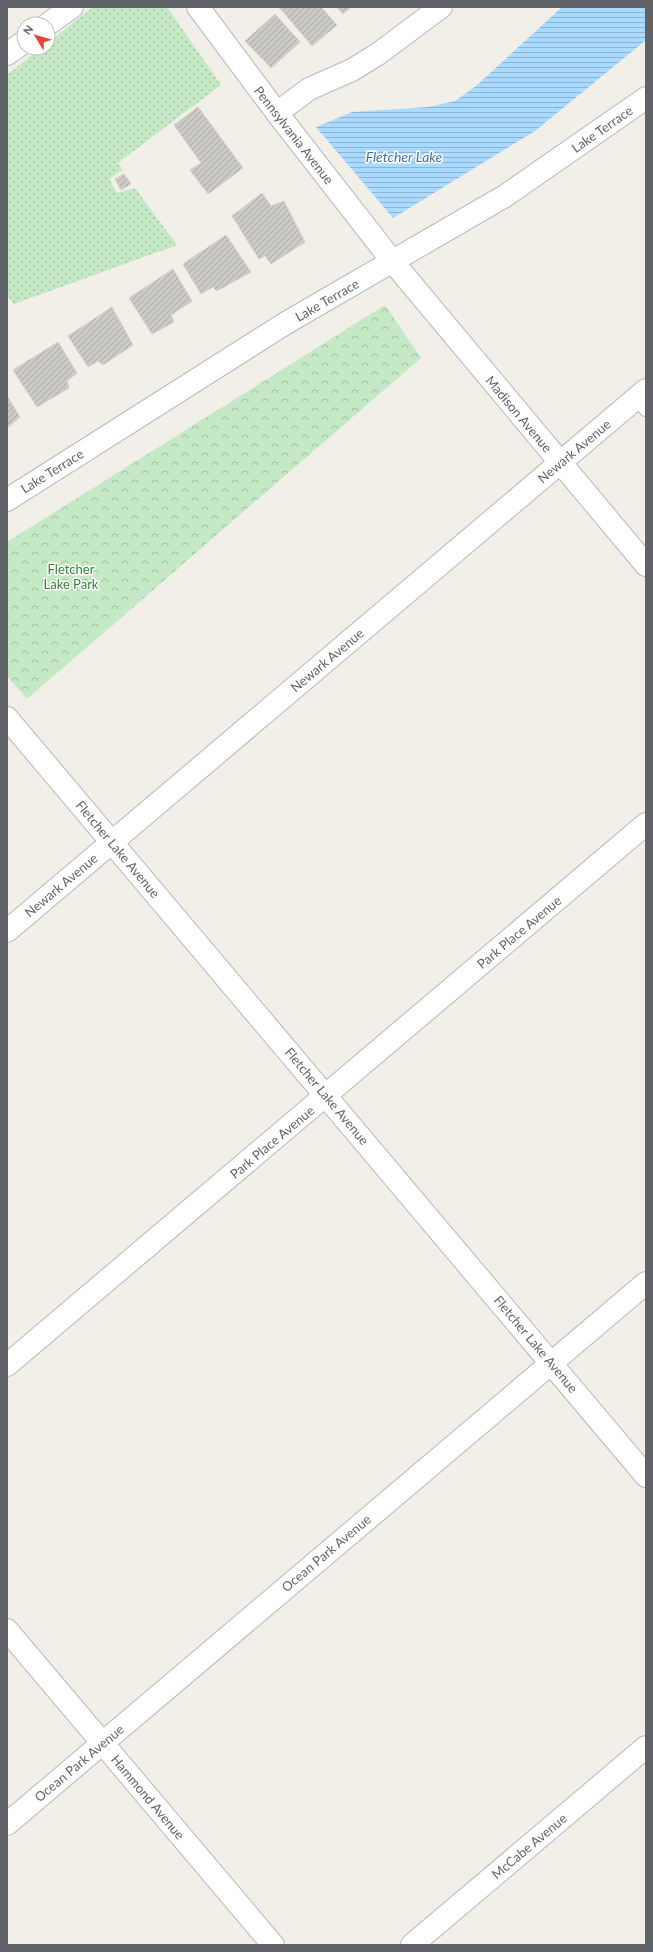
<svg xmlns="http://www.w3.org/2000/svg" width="653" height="1952" viewBox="0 0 653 1952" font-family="Lato,sans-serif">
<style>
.grass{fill:url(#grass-dots)}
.park{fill:url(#park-crowns)}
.water{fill:url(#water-rules)}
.building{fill:url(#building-hatch);stroke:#d6d1c6}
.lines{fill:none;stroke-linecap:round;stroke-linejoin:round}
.service-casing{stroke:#b5b8bc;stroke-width:16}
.minor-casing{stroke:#b5b8bc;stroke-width:24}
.tertiary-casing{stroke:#b5b8bc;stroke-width:24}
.service{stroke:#fff;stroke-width:14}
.minor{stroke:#fff;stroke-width:22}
.tertiary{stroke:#fff;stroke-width:22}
.labels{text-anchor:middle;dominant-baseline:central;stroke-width:3;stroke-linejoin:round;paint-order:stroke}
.street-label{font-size:13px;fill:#5f6368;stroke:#fff}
.park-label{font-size:13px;fill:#348238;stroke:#fff}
.water-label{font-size:14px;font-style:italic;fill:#4174aa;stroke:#fff}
</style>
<defs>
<pattern id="grass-dots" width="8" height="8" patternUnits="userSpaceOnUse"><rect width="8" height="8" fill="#c5e8c5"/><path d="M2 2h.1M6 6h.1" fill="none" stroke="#a3c0a4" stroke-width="1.8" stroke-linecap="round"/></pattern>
<pattern id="park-crowns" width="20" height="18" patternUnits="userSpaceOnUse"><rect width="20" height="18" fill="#c5e8c5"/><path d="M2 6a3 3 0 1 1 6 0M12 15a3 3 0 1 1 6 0" fill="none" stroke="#a3c0a4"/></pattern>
<pattern id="water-rules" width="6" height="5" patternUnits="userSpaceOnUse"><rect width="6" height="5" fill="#aadaff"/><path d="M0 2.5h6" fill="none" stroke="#8eb4d2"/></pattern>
<pattern id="building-hatch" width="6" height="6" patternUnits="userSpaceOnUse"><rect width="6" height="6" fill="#cccac5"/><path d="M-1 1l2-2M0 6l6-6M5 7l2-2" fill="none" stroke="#a9a8a4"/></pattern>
</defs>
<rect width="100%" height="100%" fill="#f1efe8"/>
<path class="grass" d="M93,7H167L221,85L118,163L122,170L109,179L117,193L135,188L177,245L14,304L7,295V75L41,48H48V43Z"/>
<path class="park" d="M385,305L421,358L27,699L7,676V542Z"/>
<path class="water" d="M562,7H646V40L535,131L393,218L316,127L352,112L428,107L455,101L476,86Z"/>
<path class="building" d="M279,7H321L337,25L312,46Z
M337,7H351L343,14Z
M275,14L300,42L271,68L245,41Z
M198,107L243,168L208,194L190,170L201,163L174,125Z
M124,174L131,184L121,190L115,179Z
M262,193L271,206L284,201L305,242L271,264L265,256L259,259L232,216Z
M226,235L251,272L217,291L213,287L201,294L183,264Z
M173,269L192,301L171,315L174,322L152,334L129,298Z
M112,307L133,345L103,365L98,361L88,367L68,336Z
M58,342L77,373L67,381L69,388L37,407L13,370Z
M7,396L20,417L7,428Z"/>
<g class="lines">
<g class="service-casing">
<path id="service" d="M636,398L646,409"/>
</g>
<g class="minor-casing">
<path id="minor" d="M198,7L277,113L393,262L646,565
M48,24L72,7
M7,54L24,42
M277,113L309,89L352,70L378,54L441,7
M7,718L646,1476
M7,931L646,390
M7,1365L646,824
M7,1630L273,1945
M7,1824L646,1283
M412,1945L646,1747"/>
</g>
<g class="tertiary-casing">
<path id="tertiary" d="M7,500L286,323L505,196L646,98"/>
</g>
<use href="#service" class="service"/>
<use href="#minor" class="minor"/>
<use href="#tertiary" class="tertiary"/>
</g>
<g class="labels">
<g class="street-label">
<text transform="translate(602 129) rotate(-35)">Lake Terrace</text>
<text transform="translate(294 135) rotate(52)">Pennsylvania Avenue</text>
<text transform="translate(327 300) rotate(-30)">Lake Terrace</text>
<text transform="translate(519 414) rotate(50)">Madison Avenue</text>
<text transform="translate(574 451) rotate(-40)">Newark Avenue</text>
<text transform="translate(52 471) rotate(-32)">Lake Terrace</text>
<text transform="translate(327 660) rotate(-40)">Newark Avenue</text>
<text transform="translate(118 849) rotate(50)">Fletcher Lake Avenue</text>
<text transform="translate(61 885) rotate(-40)">Newark Avenue</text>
<text transform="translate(519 932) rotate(-40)">Park Place Avenue</text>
<text transform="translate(327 1096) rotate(50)">Fletcher Lake Avenue</text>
<text transform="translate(272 1142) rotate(-40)">Park Place Avenue</text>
<text transform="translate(536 1344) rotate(50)">Fletcher Lake Avenue</text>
<text transform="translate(326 1553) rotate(-40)">Ocean Park Avenue</text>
<text transform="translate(79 1763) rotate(-40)">Ocean Park Avenue</text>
<text transform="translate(148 1797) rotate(50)">Hammond Avenue</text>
<text transform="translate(529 1846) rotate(-40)">McCabe Avenue</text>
</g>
<g class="park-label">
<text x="71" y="569">Fletcher<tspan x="71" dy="15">Lake Park</tspan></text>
</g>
<g class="water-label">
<text x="404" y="156">Fletcher Lake</text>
</g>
</g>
<rect width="653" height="1952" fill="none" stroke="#5f6368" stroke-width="16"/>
<g transform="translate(36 36) rotate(308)"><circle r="19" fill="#ffffff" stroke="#bfc1c3"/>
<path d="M0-3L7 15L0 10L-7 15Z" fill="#ea4335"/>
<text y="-6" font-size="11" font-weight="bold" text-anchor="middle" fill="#5f6368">N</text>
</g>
</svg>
